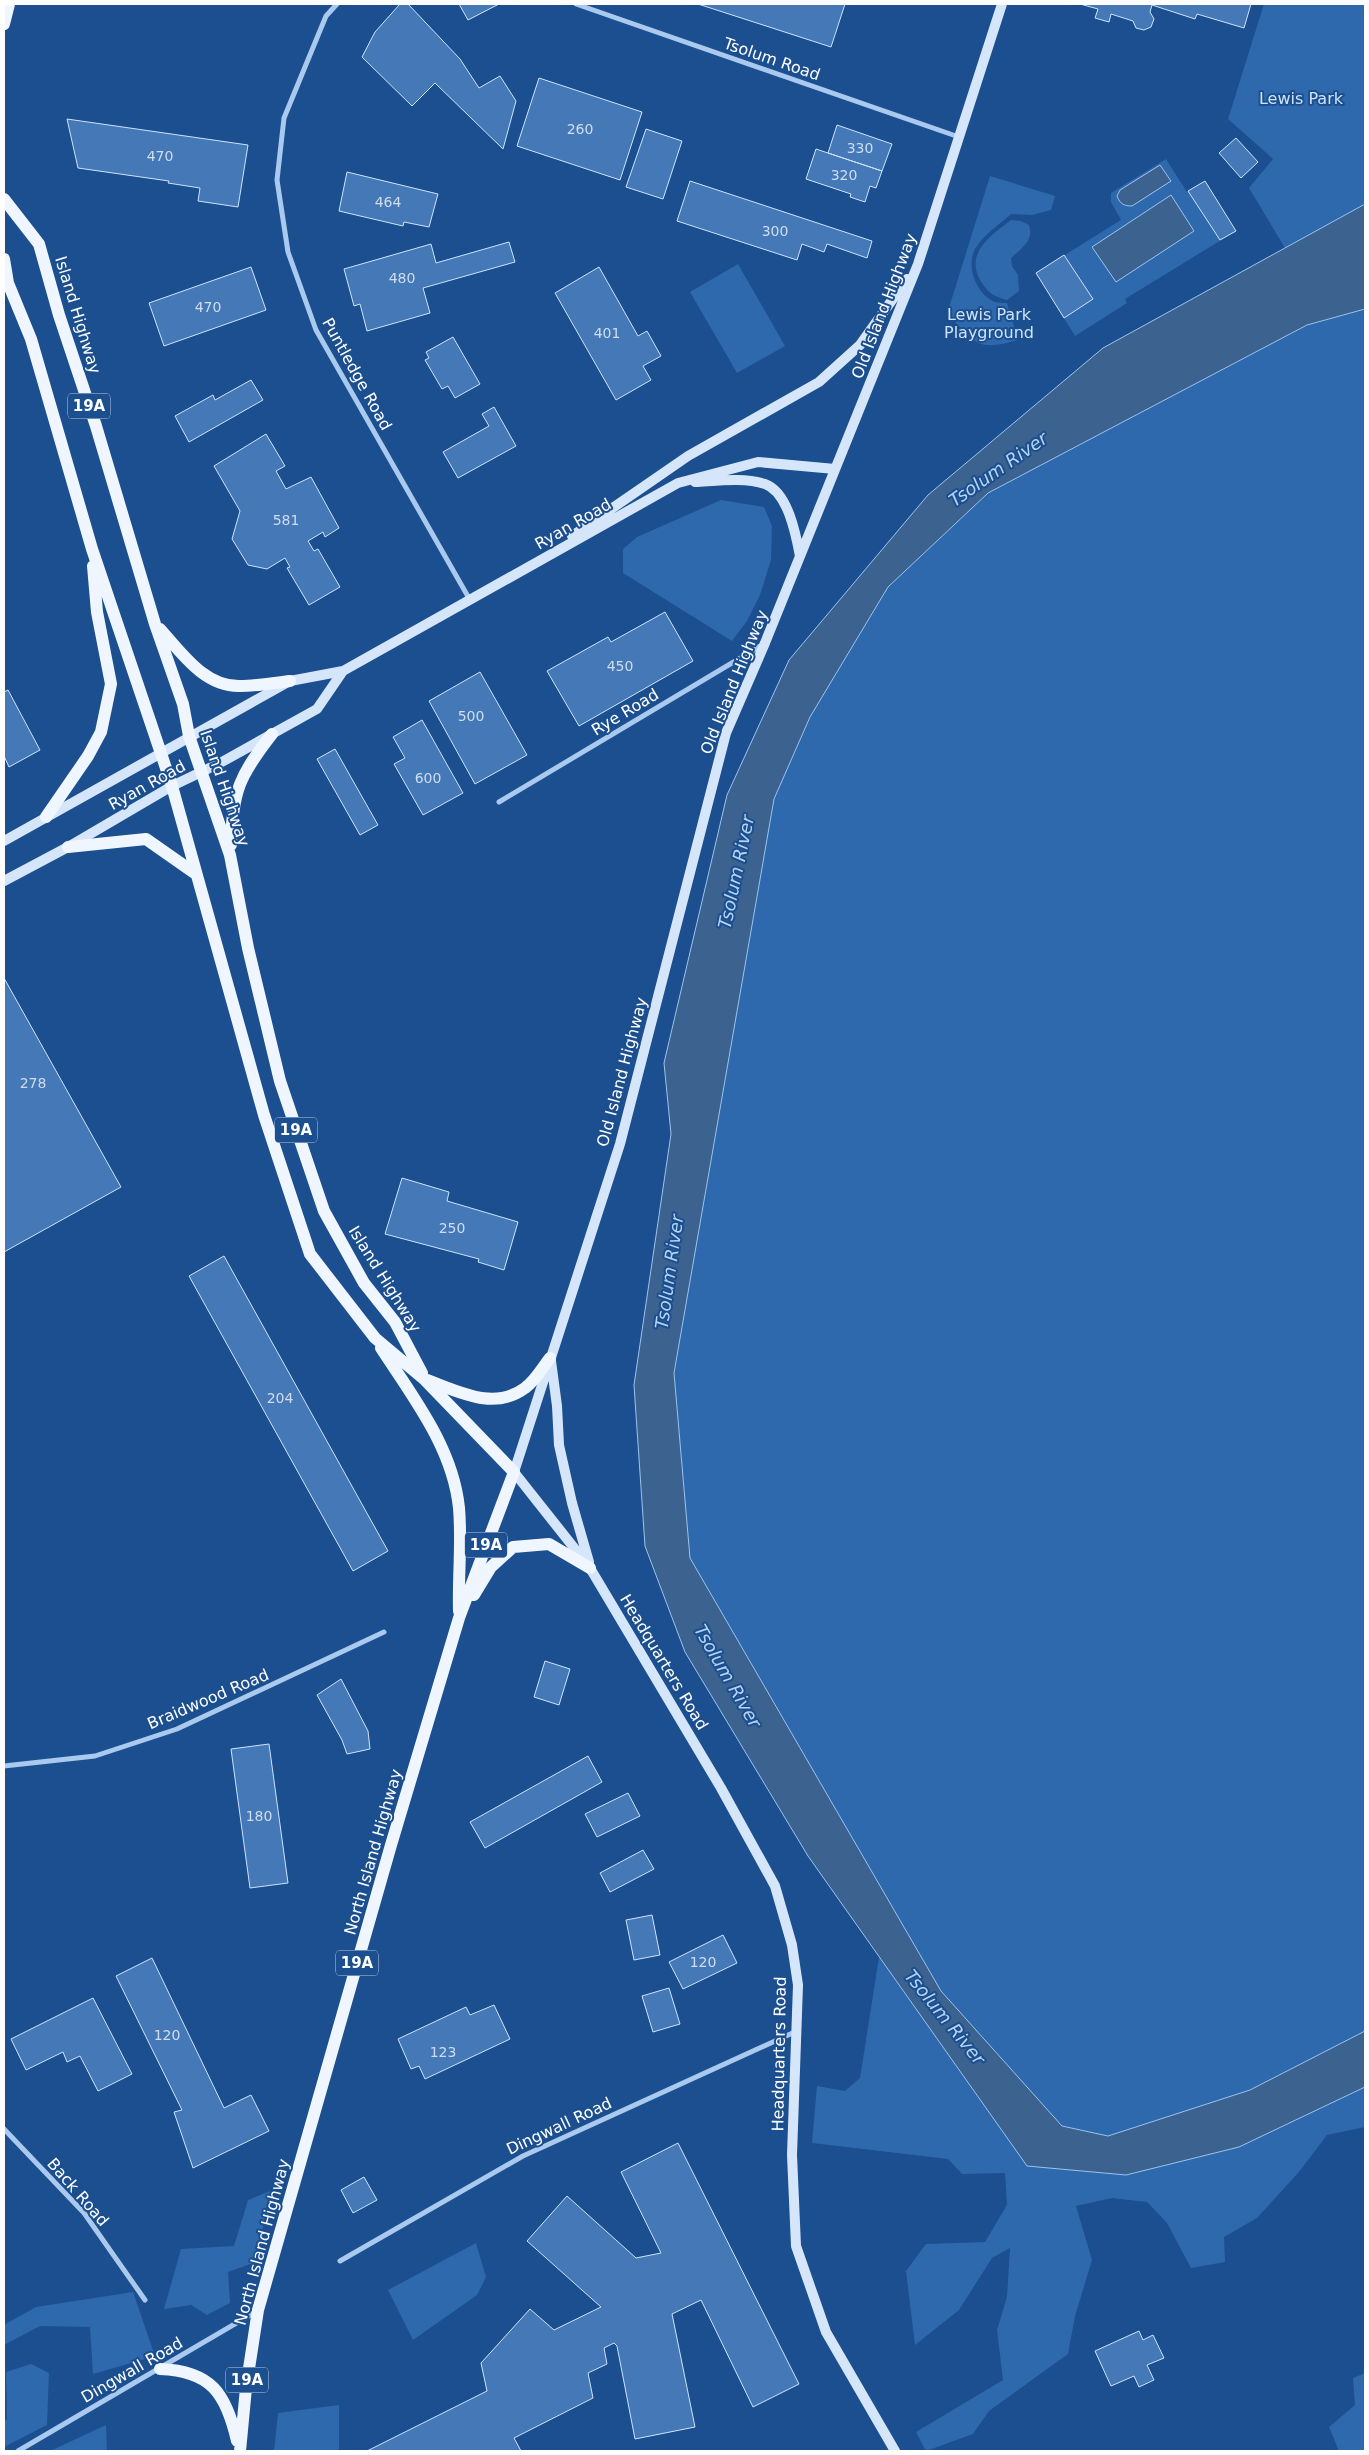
<svg xmlns="http://www.w3.org/2000/svg" width="1369" height="2455" viewBox="0 0 1369 2455" font-family="'DejaVu Sans',sans-serif">
<style>
.green{fill:#2e69ad}
.water{fill:#3c6290;stroke:#9cc4f0}
.building{fill:#4478b7;stroke:#cfe3fa}
.lines{fill:none;stroke-linecap:round;stroke-linejoin:round}
.minor{stroke:#a9c9ee;stroke-width:5}
.secondary{stroke:#d6e6fa;stroke-width:10}
.primary{stroke:#f0f6ff;stroke-width:12}
.labels{text-anchor:middle;dominant-baseline:central;stroke-width:4;stroke-linejoin:round;paint-order:stroke}
.number-label{font-size:14px;fill:#d0dded}
.shield{fill:#1b4f8f;stroke:#bbcadd;stroke-width:1}
.shield-label{font-size:15px;font-weight:bold;fill:#fff}
.street-label{font-size:16px;fill:#fff;stroke:#1b4f8f}
.park-label{font-size:16px;fill:#cfe3fa;stroke:#1b4f8f}
.water-label{font-size:18px;font-style:italic;fill:#b5d3f5;stroke:#1b4f8f}
</style>
<rect width="100%" height="100%" fill="#1b4f8f"/>
<path class="green" d="M1264,4H1365V204L1285,248L1249,188L1273,159L1228,119Z
M1166,159L1187,192L1205,181L1236,231L1125,299L1127,303L1075,336L1036,273L1121,220L1111,202V193Z
M990,176L1055,196L1051,210L1032,215L1011,214C1000,224 985,234 977,246C964,263 976,295 995,302C999,303 1004,303 1007,303L1018,340C975,352 977,343 947,314Z
M1011,220L1021,221L1029,225C1034,241 1022,248 1011,258L1012,266L1018,275L1019,291L1007,300C995,297 988,293 982,283C963,254 990,236 1011,220Z
M738,264L785,346L737,373L690,292Z
M1365,309V2031L1250,2090L1108,2136L1062,2126L941,1991L690,1558L674,1373L774,799L810,717L888,587L988,493L1307,325Z
M721,500L764,507L772,526L771,560L760,595L747,621L732,641L623,573V549L637,537Z
M879,1957L1027,2166L1239,2147L1365,2087V2127L1327,2135L1299,2172L1257,2218L1224,2237L1225,2262L1191,2268L1167,2223L1147,2202L1112,2198L1076,2206L1092,2260L1075,2316L1068,2354L989,2411L973,2434L926,2451L916,2432L1003,2380L997,2330L1007,2297L1010,2248L992,2258L959,2310L915,2345L906,2271L926,2244L985,2242L1007,2205L1005,2173L962,2174L948,2159L812,2143L817,2086L845,2091L860,2078Z
M270,2191L256,2262L228,2272L230,2303L207,2315L191,2305L164,2309L181,2249L234,2246L248,2200Z
M476,2243L486,2277L477,2295L413,2340L388,2290Z
M133,2292L155,2356L93,2374L90,2327L40,2326L4,2345V2325L36,2307Z
M31,2364L49,2373L47,2425L4,2447V2422L7,2419L6,2372Z
M1365,2373V2451H1339L1329,2427L1355,2405L1353,2378Z
M339,2405V2451H274L278,2413Z
M106,2425L107,2451H50Z"/>
<path class="water" d="M1160,165L1171,181L1132,206C1124,206 1120,204 1117,196L1120,190Z
M1171,195L1194,231L1116,282L1092,247Z
M1365,204V309L1307,325L988,493L888,587L810,717L774,799L674,1373L690,1558L941,1991L1062,2126L1108,2136L1250,2090L1365,2031V2087L1239,2147L1126,2175L1027,2166L808,1856L685,1652L645,1546L634,1385L671,1134L664,1063L727,795L789,660L928,495L1103,348Z"/>
<path class="building" d="M400,4H408L460,59L479,88L500,76L516,101L503,149L435,83L412,106L362,57L375,32Z
M459,4H499L468,20Z
M698,4H845L831,47Z
M1080,4H1251L1244,28L1197,14L1195,19L1152,5L1150,12L1154,19L1151,27L1144,30L1136,28L1133,21L1111,14L1109,22L1095,18L1098,9Z
M539,78L642,112L620,180L517,146Z
M67,119L248,145L238,207L198,201L200,188L168,183L169,181L78,168Z
M837,125L892,144L882,171L828,153Z
M646,129L682,141L663,199L626,187Z
M1236,138L1258,162L1241,178L1219,153Z
M816,149L882,171L876,188L870,186L865,202L850,197L851,194L806,179Z
M347,172L438,194L429,227L404,222L403,226L339,211Z
M690,181L872,241L867,258L827,244L824,252L802,244L797,260L677,221Z
M1205,181L1236,231L1220,240L1188,191Z
M509,242L515,262L423,288L430,313L367,331L360,304L354,306L344,269L431,244L436,263Z
M1064,255L1093,299L1064,318L1036,273Z
M251,267L266,310L164,346L149,303Z
M599,267L638,336L647,331L661,356L643,366L651,380L616,400L555,293Z
M453,337L480,384L455,398L448,386L442,389L425,360L429,358L426,352Z
M251,380L263,400L189,442L175,416L213,395L215,400Z
M494,407L516,446L458,478L443,452L489,426L482,414Z
M266,434L285,466L276,471L286,489L311,477L339,528L325,537L323,532L308,541L314,551L318,549L340,587L309,605L287,568L290,567L285,558L267,569L248,565L232,539L240,511L214,466Z
M665,612L693,661L579,726L547,671L608,637L611,642Z
M480,672L527,755L475,784L429,701Z
M8,690L40,750L9,767L4,756V692Z
M422,720L463,793L423,815L394,764L405,758L393,737Z
M335,749L378,825L360,835L317,759Z
M4,978L121,1187L4,1252Z
M402,1178L449,1192L447,1201L518,1222L504,1270L478,1262L479,1259L385,1234Z
M224,1256L388,1551L353,1571L189,1276Z
M545,1661L570,1669L559,1705L534,1697Z
M341,1679L368,1731L370,1749L347,1754L342,1740L317,1695Z
M269,1744L288,1883L250,1888L231,1749Z
M588,1756L602,1782L485,1848L470,1822Z
M628,1793L640,1816L597,1837L585,1814Z
M643,1850L654,1869L610,1892L600,1873Z
M652,1915L660,1955L634,1960L626,1920Z
M723,1935L737,1963L683,1989L669,1962Z
M152,1958L224,2108L251,2095L269,2131L193,2168L174,2112L182,2110L116,1976Z
M669,1988L680,2024L653,2032L642,1996Z
M93,1998L132,2074L98,2091L80,2056L67,2062L63,2052L26,2070L11,2039Z
M494,2005L510,2039L425,2079L419,2066L411,2069L398,2039L466,2007L470,2015Z
M678,2143L799,2384L753,2407L701,2300L672,2314L695,2427L635,2439L617,2346L614,2343L604,2348L607,2364L588,2373L593,2398L514,2438L521,2451H367L487,2391L481,2363L530,2309L554,2330L601,2307L527,2241L567,2196L636,2258L661,2253L621,2172Z
M364,2177L377,2200L353,2213L341,2190Z
M1139,2331L1143,2340L1153,2335L1164,2358L1147,2365L1154,2380L1139,2387L1134,2376L1111,2386L1095,2351Z"/>
<g class="lines">
<path class="minor" d="M337,4L326,16L284,118L277,180L288,252L316,330L470,600
M576,4L959,137
M499,802L762,645
M4,1766L95,1756L177,1729L384,1632
M4,2129L84,2213L145,2300
M340,2261L523,2156L797,2031
M18,2451L257,2311"/>
<path class="secondary" d="M695,482C716,481 744,477 765,484C788,492 796,535 800,556
M572,536L688,456L819,382L860,345L907,279
M4,841L290,681L343,671L678,483L758,462L835,469
M4,881L68,847L172,786L220,763L317,709L343,671
M551,1361L557,1406L559,1445L572,1503L589,1562
M895,2451L826,2332L796,2246L792,2155L798,1985L792,1945L775,1886L721,1788L590,1568L514,1472L620,1144L726,733L765,643L918,264L1002,4"/>
<path class="primary" d="M4,24L9,4
M4,199L39,244L59,315L96,426L155,624L183,704L189,736L230,855L248,948L280,1081L324,1211L364,1283L395,1322L422,1373
M4,259L8,283L31,339L92,549L172,786L264,1115L310,1254L375,1338L425,1380L514,1472L459,1618L391,1845L258,2310L246,2388L240,2451
M160,629C181,652 204,687 240,686C256,686 273,683 290,681
M46,817L88,756L101,732L111,684L97,612L93,566
M231,845C232,791 240,775 272,734
M68,847L146,839L196,874
M381,1348C413,1397 453,1448 459,1508C462,1542 458,1576 459,1611
M427,1380C460,1392 494,1411 525,1388C535,1381 543,1367 550,1358
M474,1595L491,1567L513,1547L549,1544L590,1568
M160,2369C211,2371 226,2393 237,2441"/>
</g>
<g class="labels">
<g class="number-label">
<text x="580" y="129">260</text>
<text x="860" y="148">330</text>
<text x="160" y="156">470</text>
<text x="844" y="175">320</text>
<text x="388" y="202">464</text>
<text x="775" y="231">300</text>
<text x="402" y="278">480</text>
<text x="208" y="307">470</text>
<text x="607" y="333">401</text>
<text x="286" y="520">581</text>
<text x="620" y="666">450</text>
<text x="471" y="716">500</text>
<text x="428" y="778">600</text>
<text x="33" y="1083">278</text>
<text x="452" y="1228">250</text>
<text x="280" y="1398">204</text>
<text x="259" y="1816">180</text>
<text x="703" y="1962">120</text>
<text x="167" y="2035">120</text>
<text x="443" y="2052">123</text>
</g>
<g class="shield">
<rect x="68" y="393.5" width="42" height="25" rx="4"/>
<rect x="275" y="1117.5" width="42" height="25" rx="4"/>
<rect x="465" y="1532.5" width="42" height="25" rx="4"/>
<rect x="336" y="1950.5" width="42" height="25" rx="4"/>
<rect x="226" y="2367.5" width="42" height="25" rx="4"/>
</g>
<g class="shield-label">
<text x="89" y="406">19A</text>
<text x="296" y="1130">19A</text>
<text x="486" y="1545">19A</text>
<text x="357" y="1963">19A</text>
<text x="247" y="2380">19A</text>
</g>
<g class="street-label">
<text transform="translate(772 59) rotate(19)">Tsolum Road</text>
<text transform="translate(884 306) rotate(-69)">Old Island Highway</text>
<text transform="translate(78 315) rotate(73)">Island Highway</text>
<text transform="translate(357 374) rotate(61)">Puntledge Road</text>
<text transform="translate(573 524) rotate(-30)">Ryan Road</text>
<text transform="translate(734 682) rotate(-68)">Old Island Highway</text>
<text transform="translate(625 712) rotate(-31)">Rye Road</text>
<text transform="translate(147 785) rotate(-29)">Ryan Road</text>
<text transform="translate(225 788) rotate(71)">Island Highway</text>
<text transform="translate(622 1072) rotate(-75)">Old Island Highway</text>
<text transform="translate(385 1279) rotate(58)">Island Highway</text>
<text transform="translate(664 1662) rotate(59)">Headquarters Road</text>
<text transform="translate(208 1699) rotate(-23)">Braidwood Road</text>
<text transform="translate(373 1852) rotate(-74)">North Island Highway</text>
<text transform="translate(779 2054) rotate(-89)">Headquarters Road</text>
<text transform="translate(559 2126) rotate(-25)">Dingwall Road</text>
<text transform="translate(78 2192) rotate(49)">Back Road</text>
<text transform="translate(262 2242) rotate(-75)">North Island Highway</text>
<text transform="translate(132 2370) rotate(-30)">Dingwall Road</text>
</g>
<g class="park-label">
<text x="1301" y="98">Lewis Park</text>
<text x="989" y="314">Lewis Park<tspan x="989" dy="18">Playground</tspan></text>
</g>
<g class="water-label">
<text transform="translate(998 469) rotate(-35)">Tsolum River</text>
<text transform="translate(736 872) rotate(-78)">Tsolum River</text>
<text transform="translate(669 1272) rotate(-82)">Tsolum River</text>
<text transform="translate(728 1676) rotate(60)">Tsolum River</text>
<text transform="translate(945 2017) rotate(51)">Tsolum River</text>
</g>
</g>
<rect width="1369" height="2455" fill="none" stroke="#ffffff" stroke-width="10"/>
</svg>
